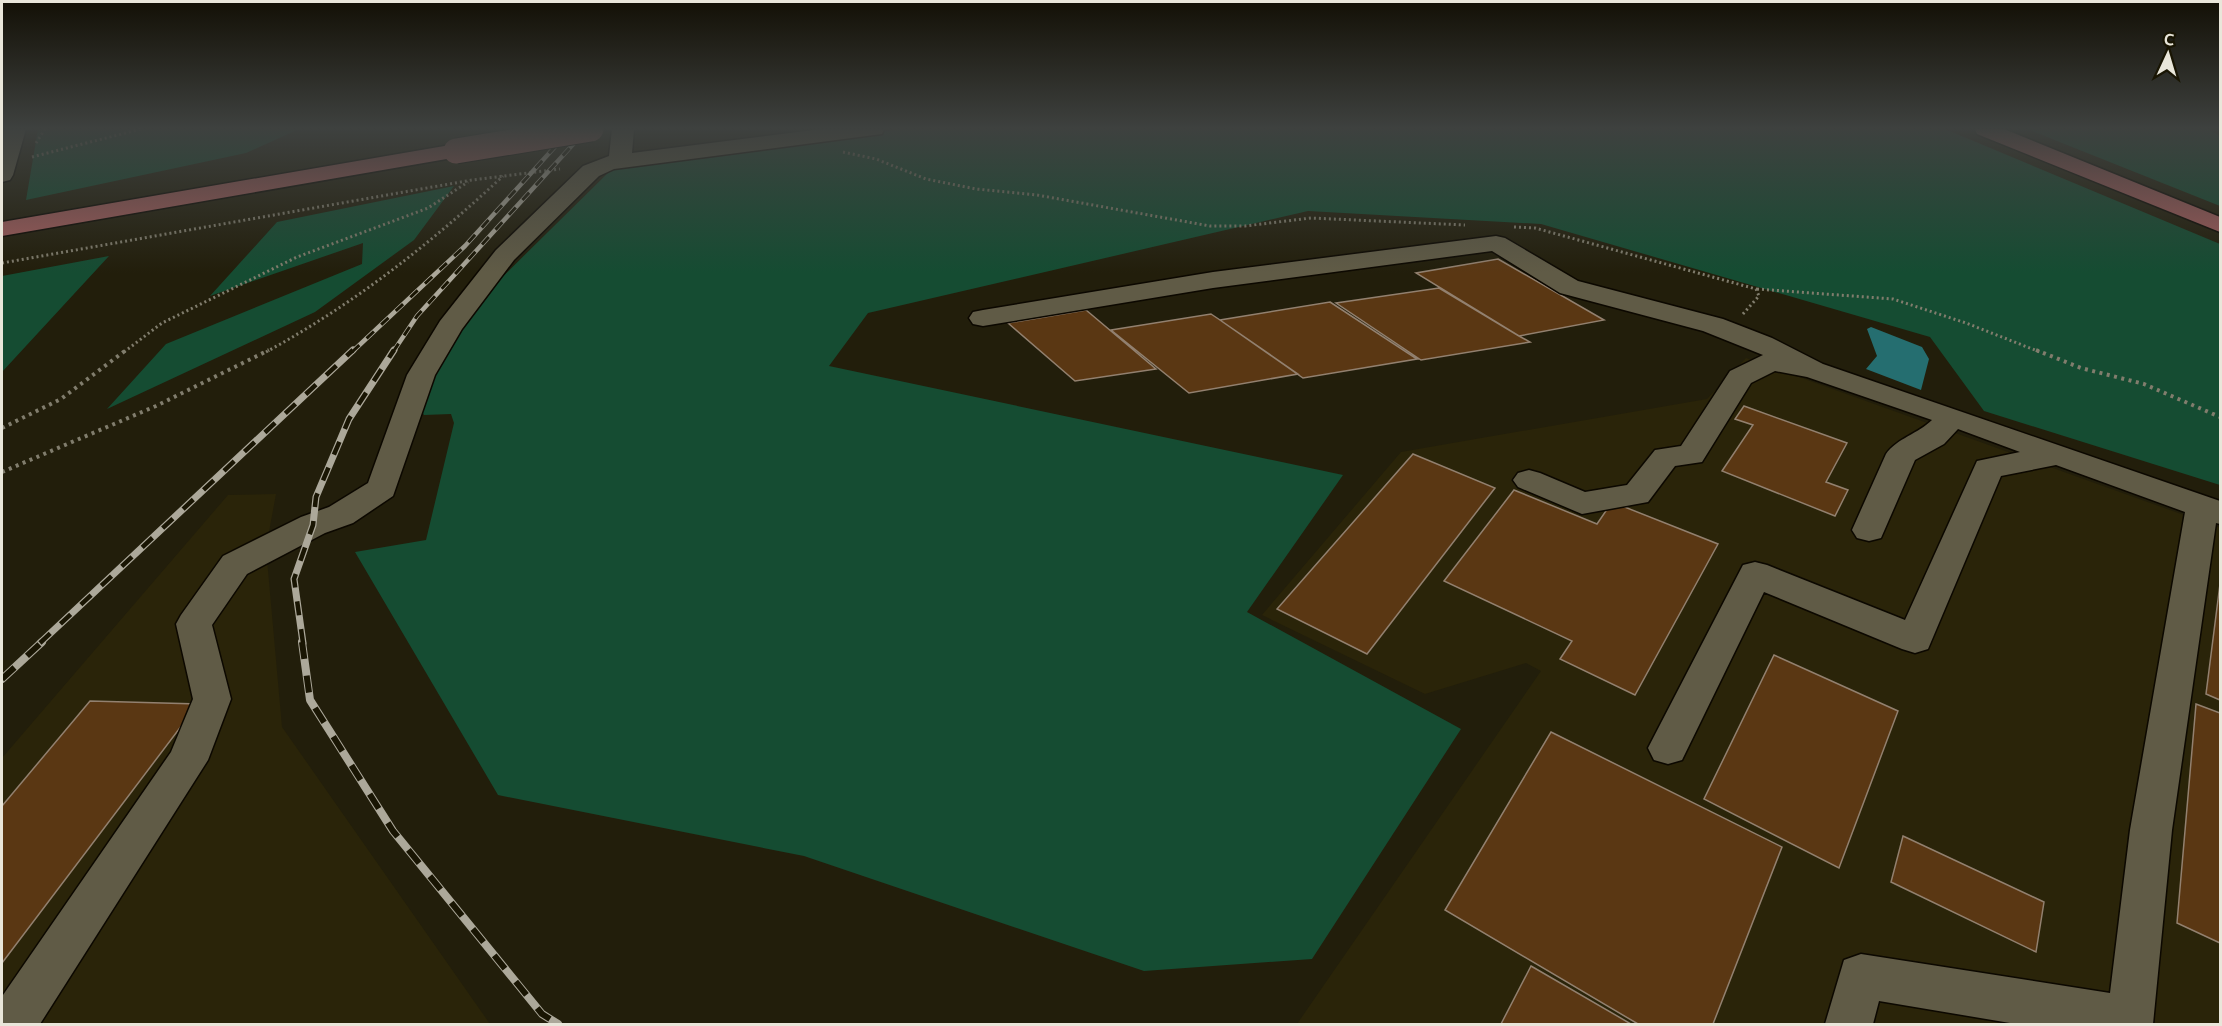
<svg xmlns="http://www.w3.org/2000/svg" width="2222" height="1026" viewBox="0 0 2222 1026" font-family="Ubuntu,sans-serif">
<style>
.built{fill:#2a2409}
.green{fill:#154c32}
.water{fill:#256e70}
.building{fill:#5a3713;stroke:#92806f;stroke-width:1.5}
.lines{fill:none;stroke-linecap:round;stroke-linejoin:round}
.minor-casing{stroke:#0c0800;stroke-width:3}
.major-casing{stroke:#0c0800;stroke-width:3}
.path-far1{stroke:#817d6d;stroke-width:3;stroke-dasharray:2 3;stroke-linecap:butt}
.path{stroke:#817d6d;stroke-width:4;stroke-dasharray:3 4.5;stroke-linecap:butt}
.minor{fill:#605b46;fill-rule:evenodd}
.major{fill:#a05c5b;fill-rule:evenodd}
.rail-far2-casing{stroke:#aca89a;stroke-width:4.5}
.rail-far1-casing{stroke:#aca89a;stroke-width:7}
.rail-casing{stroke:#aca89a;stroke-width:8}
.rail-far2{stroke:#191503;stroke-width:3;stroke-dasharray:10;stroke-linecap:butt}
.rail-far1{stroke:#191503;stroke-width:4.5;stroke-dasharray:14;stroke-linecap:butt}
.rail{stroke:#191503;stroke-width:6;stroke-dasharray:17;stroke-linecap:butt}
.major-bridge-casing{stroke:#0c0800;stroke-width:27;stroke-linecap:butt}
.major-bridge{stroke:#a05c5b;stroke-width:25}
</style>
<rect width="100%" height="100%" fill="#221e0b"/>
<path class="built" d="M1746,358L2220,528V1024H1297L1541,671L1526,663L1425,694L1262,615L1401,452L1707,399Z
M276,494L266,548L282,727L490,1024H2V758L228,495Z"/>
<path class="green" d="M38,129H299L246,153L26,200Z
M901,129H1945L2220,244V485L1984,411L1930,337L1541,224L1308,211L868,313L829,366L1343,475L1247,612L1461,729L1312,959L1144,971L804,856L498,795L355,552L426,540L454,423L451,414L424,415L419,407L439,357L482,297L618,163Z
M2027,129H2208L2220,136V206Z
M454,186L414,240L315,312L107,409L166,344L362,264L363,243L210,296L277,222Z
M109,256L2,372V276Z"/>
<path class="water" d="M1871,327L1922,347L1929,359L1921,390L1866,369L1877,356L1867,329Z"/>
<path class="building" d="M1498,259L1604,320L1519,336L1416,273Z
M1439,288L1519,336L1530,342L1421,360L1336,303Z
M1330,302L1417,359L1303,378L1220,320Z
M1086,310L1156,369L1075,381L1008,323Z
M1211,314L1220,320L1298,374L1189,393L1111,330Z
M1744,406L1847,443L1826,482L1848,490L1835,516L1722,471L1753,425L1735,419Z
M1413,454L1495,488L1367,654L1277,609Z
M1514,490L1597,524L1612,502L1718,544L1635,695L1560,659L1572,641L1444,581Z
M2220,584V700L2206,694Z
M1774,655L1898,711L1839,868L1704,799Z
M90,701L198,704L2,963V806Z
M2196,704L2220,713V943L2177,923Z
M1551,732L1782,847L1713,1024H1638L1445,910Z
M1903,836L2044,902L2036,952L1891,882Z
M1531,966L1631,1024H1501Z"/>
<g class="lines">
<g class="minor-casing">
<path id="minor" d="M4,129H26L13,175L10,180L2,182V138Z
M612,129H634L632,153L821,129H884L882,134L874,135L614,169L599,176L514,260L462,329L435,375L393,496L353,523L325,533L247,574L212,625L231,699L208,760L40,1024H2L3,995L171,752L193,699L176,624L181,615L223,556L301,517L329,507L368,483L407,375L440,321L496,250L583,166L609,156Z
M1496,236L1505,238L1578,281L1723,319L1772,338L1823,364L2220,501V524L2216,523L2172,830L2153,1024H2016L1879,1001L1873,1024H1825L1844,960L1861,954L2110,993L2130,830L2185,512L2056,465L2001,476L1928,649L1915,653L1902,649L1764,592L1682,760L1668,764L1654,760L1648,748L1743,565L1755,562L1767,565L1905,620L1977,461L2020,452L1958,429L1944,444L1915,460L1881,538L1869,541L1857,538L1852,530L1886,454C1896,439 1919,433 1932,420L1807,377L1775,371L1751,383L1702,462L1675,466L1648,502L1582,514L1518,487L1513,480L1518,473L1529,470L1540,473L1585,492L1627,485L1655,450L1681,446L1730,371L1763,355L1703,331L1560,293L1492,251L1213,288L983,326L973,324L969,318L973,312L983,310L1213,272Z"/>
</g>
<g class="major-casing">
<path id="major" d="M1975,129H2004L2220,217V232L1977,134Z
M456,144L464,146L467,151L464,156L2,236V222Z"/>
</g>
<path class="path-far1" d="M36,143L45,129
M843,152L876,159L926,179L976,189L1037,195L1210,226H1245L1311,218L1465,225
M32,157L141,129
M1514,227L1535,228L1756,289L1759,296L1742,315
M2,263L472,180L560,169
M1757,289L1893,299L1966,323L2040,352
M124,352L162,323L297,257L428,208L468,182
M266,352C354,304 430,244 503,176"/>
<path class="path" d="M2036,350L2081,368L2144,384L2220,417
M2,428L61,399L126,350
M2,472L156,406L269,350"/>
<use href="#minor" class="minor"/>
<use href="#major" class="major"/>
<g class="rail-far2-casing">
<path id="rail-far2" d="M352,352L465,246L571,129
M393,352L417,316L587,129"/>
</g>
<g class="rail-far1-casing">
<path id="rail-far1" d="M40,643L353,350
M303,643L294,579L313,525L316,497L349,419L394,350"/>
</g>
<g class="rail-casing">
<path id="rail" d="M302,642L310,700L393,831L542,1014L558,1024
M2,679L42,642"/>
</g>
<use href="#rail-far2" class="rail-far2"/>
<use href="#rail-far1" class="rail-far1"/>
<use href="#rail" class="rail"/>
<g class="major-bridge-casing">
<path id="major-bridge" d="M456,151L591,129"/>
</g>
<use href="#major-bridge" class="major-bridge"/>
</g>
<linearGradient id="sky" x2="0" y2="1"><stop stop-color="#131006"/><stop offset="0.47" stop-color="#3e413f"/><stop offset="1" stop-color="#3e413f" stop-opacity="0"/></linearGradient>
<rect width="2222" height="273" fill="url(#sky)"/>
<rect width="2222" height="1026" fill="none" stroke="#e9e6da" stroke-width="6"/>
<g transform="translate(2168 54) rotate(4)" stroke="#191503" stroke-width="4.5" paint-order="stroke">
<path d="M0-4.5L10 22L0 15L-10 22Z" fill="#e9e6da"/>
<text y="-9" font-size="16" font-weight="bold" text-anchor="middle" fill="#e9e6da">С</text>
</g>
</svg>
